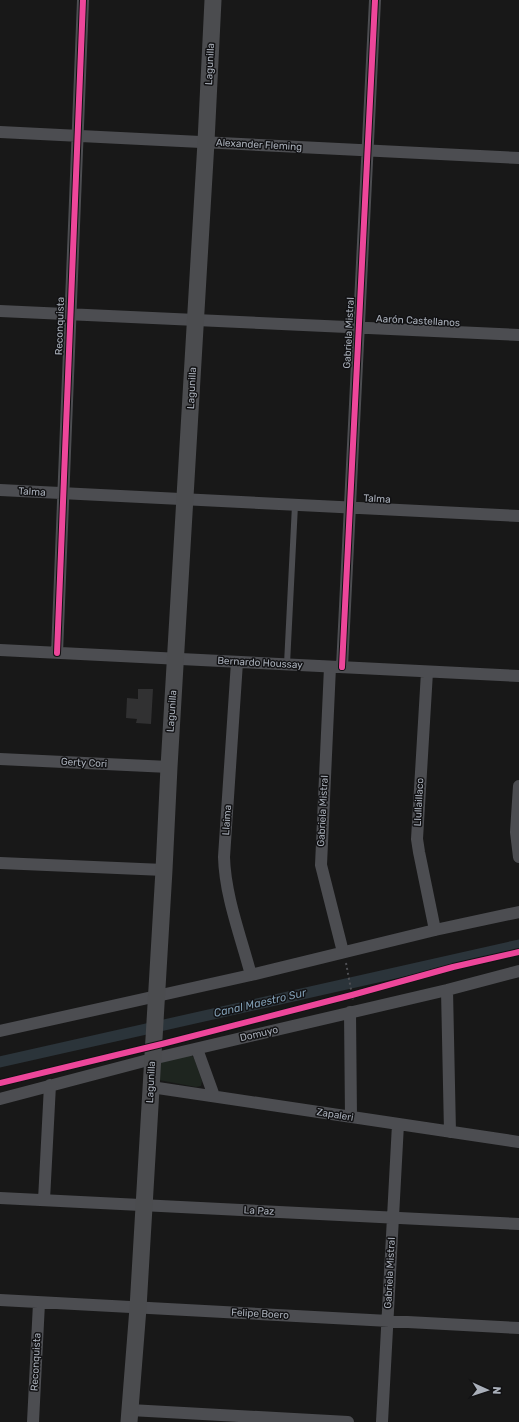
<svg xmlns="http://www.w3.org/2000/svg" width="519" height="1422" viewBox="0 0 519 1422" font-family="Rubik,sans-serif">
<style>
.grass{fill:#1e251f}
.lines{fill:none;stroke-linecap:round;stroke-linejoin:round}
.canal{stroke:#2b343a;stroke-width:11}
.building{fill:#313132}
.path{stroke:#4e4f53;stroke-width:2;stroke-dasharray:2 3;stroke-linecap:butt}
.service{stroke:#4c4d51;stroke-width:6}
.minor{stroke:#4c4d51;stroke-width:12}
.secondary{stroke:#4b4c4f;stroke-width:17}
.cycleway-casing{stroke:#121214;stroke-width:8}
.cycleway{stroke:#ed469a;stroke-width:6}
.labels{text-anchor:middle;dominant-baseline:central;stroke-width:3;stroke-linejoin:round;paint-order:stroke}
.street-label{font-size:10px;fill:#a9afb9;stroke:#121214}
.water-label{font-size:11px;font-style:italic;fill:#809eb4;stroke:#121214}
</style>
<rect width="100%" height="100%" fill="#181818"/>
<path class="grass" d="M191,1055L194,1058L202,1081L201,1086L196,1087L159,1080L160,1062Z"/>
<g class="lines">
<path class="canal" d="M0,1062L519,945"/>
</g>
<path class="building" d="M138,689H153L151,724L136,723L137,719L126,718L127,698L138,699Z"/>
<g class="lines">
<path class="path" d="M346,963L353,1000"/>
<path class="service" d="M287,664L295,505"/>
<path class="minor" d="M0,132L519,158
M0,311L519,335
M0,490L519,516
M0,650L519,676
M57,653L83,0
M237,662L224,857C225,896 241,937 251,975
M330,667L321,865L343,952
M342,667L375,0
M427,672L417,839L419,852L435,930
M0,759L169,767
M519,786L516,832L519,857
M0,863L164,870
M447,990L450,1132
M350,1012L351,1117
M0,1031L251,975L435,930L519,912
M197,1049L214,1096
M151,1087L519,1142
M0,1099L152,1059L447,990L519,971
M0,1198L519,1224
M44,1200L50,1085
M0,1300L519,1328
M130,1410L348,1422
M33,1422L39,1303
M382,1422L398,1124"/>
<path class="secondary" d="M129,1422L138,1308L164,870L169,767L206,142L213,0"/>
<g class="cycleway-casing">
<path id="cycleway" d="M57,653L83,0
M342,667L375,0
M0,1083L162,1044L352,995L453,967L519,952"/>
</g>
<use href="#cycleway" class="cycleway"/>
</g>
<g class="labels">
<g class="street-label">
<text transform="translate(210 64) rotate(-87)">Lagunilla</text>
<text transform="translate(259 145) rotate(3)">Alexander Fleming</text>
<text transform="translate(418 321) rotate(3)">Aarón Castellanos</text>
<text transform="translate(60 326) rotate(-88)">Reconquista</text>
<text transform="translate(349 333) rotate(-87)">Gabriela Mistral</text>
<text transform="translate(192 388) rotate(-87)">Lagunilla</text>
<text transform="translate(32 492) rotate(3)">Talma</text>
<text transform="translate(377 499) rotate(3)">Talma</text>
<text transform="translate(260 663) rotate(3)">Bernardo Houssay</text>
<text transform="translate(172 711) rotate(-86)">Lagunilla</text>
<text transform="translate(84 763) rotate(3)">Gerty Cori</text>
<text transform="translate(419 802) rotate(-87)">Llullaillaco</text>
<text transform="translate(323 811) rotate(-87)">Gabriela Mistral</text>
<text transform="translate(227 820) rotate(-86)">Llaima</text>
<text transform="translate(259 1034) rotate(-13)">Domuyo</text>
<text transform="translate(151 1082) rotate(-87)">Lagunilla</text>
<text transform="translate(335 1115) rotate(9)">Zapaleri</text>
<text transform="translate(259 1211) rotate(3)">La Paz</text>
<text transform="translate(390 1273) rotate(-87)">Gabriela Mistral</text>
<text transform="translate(260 1314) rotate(3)">Felipe Boero</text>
<text transform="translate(36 1362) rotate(-87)">Reconquista</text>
</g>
<g class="water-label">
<text transform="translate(260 1003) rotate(-13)">Canal Maestro Sur</text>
</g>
</g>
<g transform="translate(487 1390) rotate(93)" stroke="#121214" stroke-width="3" paint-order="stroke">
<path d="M0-3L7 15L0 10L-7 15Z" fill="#a9afb9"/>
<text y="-6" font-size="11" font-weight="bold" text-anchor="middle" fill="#a9afb9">N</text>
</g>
</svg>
